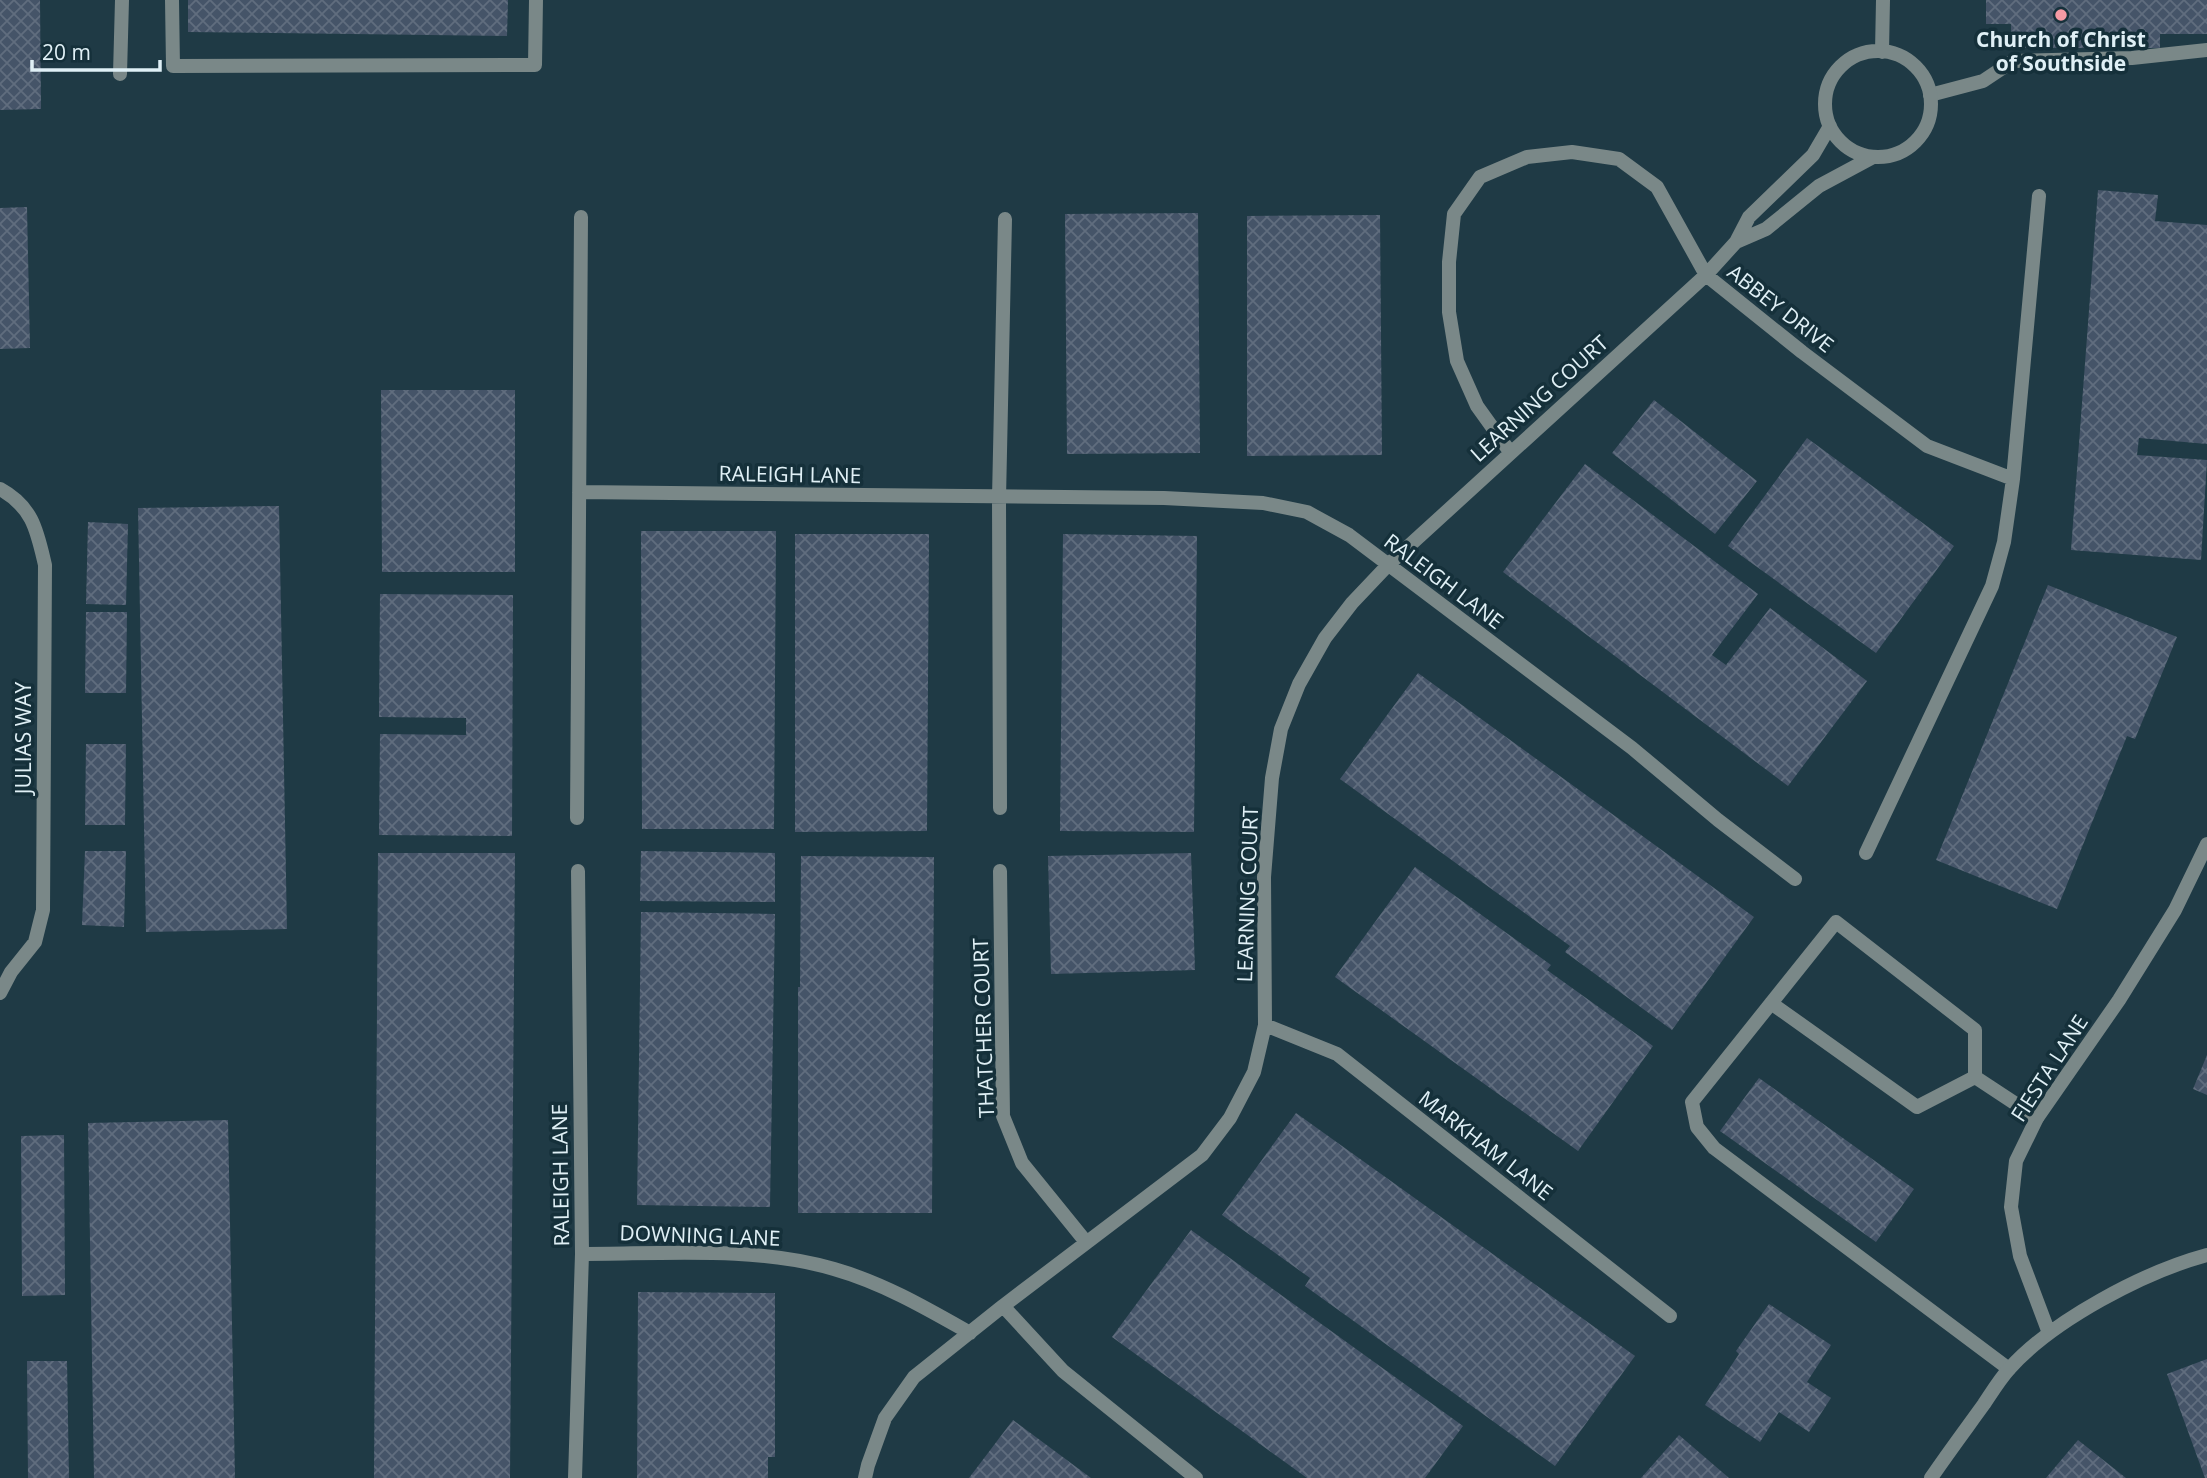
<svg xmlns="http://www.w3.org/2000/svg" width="2207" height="1478" viewBox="0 0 2207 1478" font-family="'Open Sans',sans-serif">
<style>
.building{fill:url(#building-cross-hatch)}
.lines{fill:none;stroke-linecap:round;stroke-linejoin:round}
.lane{stroke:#7a8888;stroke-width:14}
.street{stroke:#7a8888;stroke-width:14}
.poi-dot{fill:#f49aa4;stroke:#15303a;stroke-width:2.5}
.labels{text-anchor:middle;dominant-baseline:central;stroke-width:7;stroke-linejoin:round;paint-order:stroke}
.poi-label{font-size:21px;font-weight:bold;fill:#e0f0f6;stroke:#15303a}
.street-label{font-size:21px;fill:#e0f0f6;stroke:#15303a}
</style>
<defs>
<pattern id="building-cross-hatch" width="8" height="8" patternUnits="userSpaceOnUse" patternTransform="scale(1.75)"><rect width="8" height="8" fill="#455468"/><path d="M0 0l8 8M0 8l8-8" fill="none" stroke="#606d7e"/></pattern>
</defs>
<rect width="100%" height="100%" fill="#1f3a45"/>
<path class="building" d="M0,0H40L41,109L0,110Z
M188,0H508L507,36L188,32Z
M1986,0H2207V34H2160V48H2011V24H1986Z
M2098,190L2158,195L2155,221L2207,225V444L2139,438L2137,455L2207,460L2201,560L2071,550Z
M27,207L30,348L0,349V208Z
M1198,213L1200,453L1067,454L1065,214Z
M1380,215L1382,455L1247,456V216Z
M381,390H515V572H382Z
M1654,400L1757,481L1715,534L1612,453Z
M1807,438L1954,546L1876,653L1728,546Z
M1585,464L1758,594L1712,655L1726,665L1770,608L1867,681L1788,786L1503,572Z
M279,506L287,929L146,932L138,508Z
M88,522L128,524L126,605L86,604Z
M641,531H776L774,829H642Z
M795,534H929L927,831L795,832Z
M1063,534L1197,536L1194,832L1060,831Z
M2048,585L2177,637L2135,739L2127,736L2057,909L1936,860Z
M380,594L513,595L512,836L379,835L380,734L466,735V718L379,717Z
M86,612H127L126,693H85Z
M1418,673L1754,917L1672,1030L1565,952L1570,946L1340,779Z
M86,744H126L125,825H85Z
M85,851H126L124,927L82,925Z
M641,851L775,853V902L640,901Z
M378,853H515L510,1478H374Z
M1191,853L1195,970L1051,974L1048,856Z
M801,856L934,857L932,1213H798V987H800Z
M1415,867L1551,965L1547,970L1653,1046L1578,1151L1335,977Z
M641,912L775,914L770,1207L637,1205Z
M2207,1055V1095L2193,1089Z
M1759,1078L1914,1189L1876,1242L1720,1131Z
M1296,1113L1635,1356L1555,1466L1305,1286L1310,1278L1222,1215Z
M228,1120L235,1478H94L88,1123Z
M64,1135L65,1295L22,1296L21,1136Z
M1191,1230L1463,1426L1425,1478H1307L1112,1337Z
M638,1292L775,1293V1457H768V1478H637Z
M1769,1304L1831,1345L1807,1382L1831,1398L1809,1432L1779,1412L1760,1442L1705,1405L1739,1354L1736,1351Z
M2207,1359V1478H2205L2167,1374Z
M27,1361H67L69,1478H28Z
M1013,1420L1091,1478H969Z
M1679,1435L1729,1478H1641Z
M2078,1440L2126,1478H2046Z"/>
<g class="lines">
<path class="lane" d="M172,0L173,66L535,65L536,0
M120,74L122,0
M1930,95L1983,81L2013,61L2132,58L2207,50
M1771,1003L1917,1107L1975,1077
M2009,1369L1714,1148L1697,1127L1692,1102L1836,922L1975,1030V1077L2037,1118"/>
<path class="street" d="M1825 104a53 53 0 1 1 106 0a53 53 0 1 1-106 0Z
M1882,52L1883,0
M1736,242L1766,229L1819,186L1873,157
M1510,452L1477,406L1457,361L1449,312V262L1454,214L1480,177L1527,157L1572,152L1619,159L1657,187L1706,275L1802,352L1927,446L2013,479
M0,489C33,507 37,531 45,565L43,910L35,942L11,972L0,993
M579,492L1164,498L1263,503L1307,512L1349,535L1632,748L1718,820L1795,879
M1000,808L999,498L1005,219
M577,818L581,217
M1866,853L1992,586L2004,542L2013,479L2039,196
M1000,871L1003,1116L1022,1163L1086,1242
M1265,1025L1337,1054L1670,1316
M582,1254C663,1254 756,1246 834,1269C883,1283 926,1308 970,1333
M1003,1306L1063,1371L1196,1478
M2049,1333L2020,1256L2011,1207L2016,1161L2037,1118L2119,1000L2175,910L2207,844
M575,1478L582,1254L578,871
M865,1478L868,1465L885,1418L914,1377L1003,1306L1202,1155L1230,1118L1254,1072L1265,1025L1264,877L1272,778L1281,729L1299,684L1325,638L1352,603L1388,565L1706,275L1736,242L1749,217L1813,155L1830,126
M1931,1478C1948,1453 1966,1429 1984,1404C1992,1392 2000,1379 2009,1369C2053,1320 2144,1272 2207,1255"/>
</g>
<circle class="poi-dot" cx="2061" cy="15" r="7"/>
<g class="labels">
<g class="poi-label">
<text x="2061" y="39">Church of Christ<tspan x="2061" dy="24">of Southside</tspan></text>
</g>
<g class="street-label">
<text transform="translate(1781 308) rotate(38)">ABBEY DRIVE</text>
<text transform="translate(1539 398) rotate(-42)">LEARNING COURT</text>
<text transform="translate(790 474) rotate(1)">RALEIGH LANE</text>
<text transform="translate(1444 581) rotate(37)">RALEIGH LANE</text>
<text transform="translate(23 738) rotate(-90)">JULIAS WAY</text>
<text transform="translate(1247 894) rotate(-88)">LEARNING COURT</text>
<text transform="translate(983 1028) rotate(-92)">THATCHER COURT</text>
<text transform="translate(2049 1068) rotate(-57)">FIESTA LANE</text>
<text transform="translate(1486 1145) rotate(38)">MARKHAM LANE</text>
<text transform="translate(560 1175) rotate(-91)">RALEIGH LANE</text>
<text transform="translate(700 1235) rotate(2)">DOWNING LANE</text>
</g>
</g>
<path d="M32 60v10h128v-10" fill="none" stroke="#e0f0f6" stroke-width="3.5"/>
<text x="42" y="60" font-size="21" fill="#e0f0f6" stroke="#15303a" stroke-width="5" paint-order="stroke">20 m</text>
</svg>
